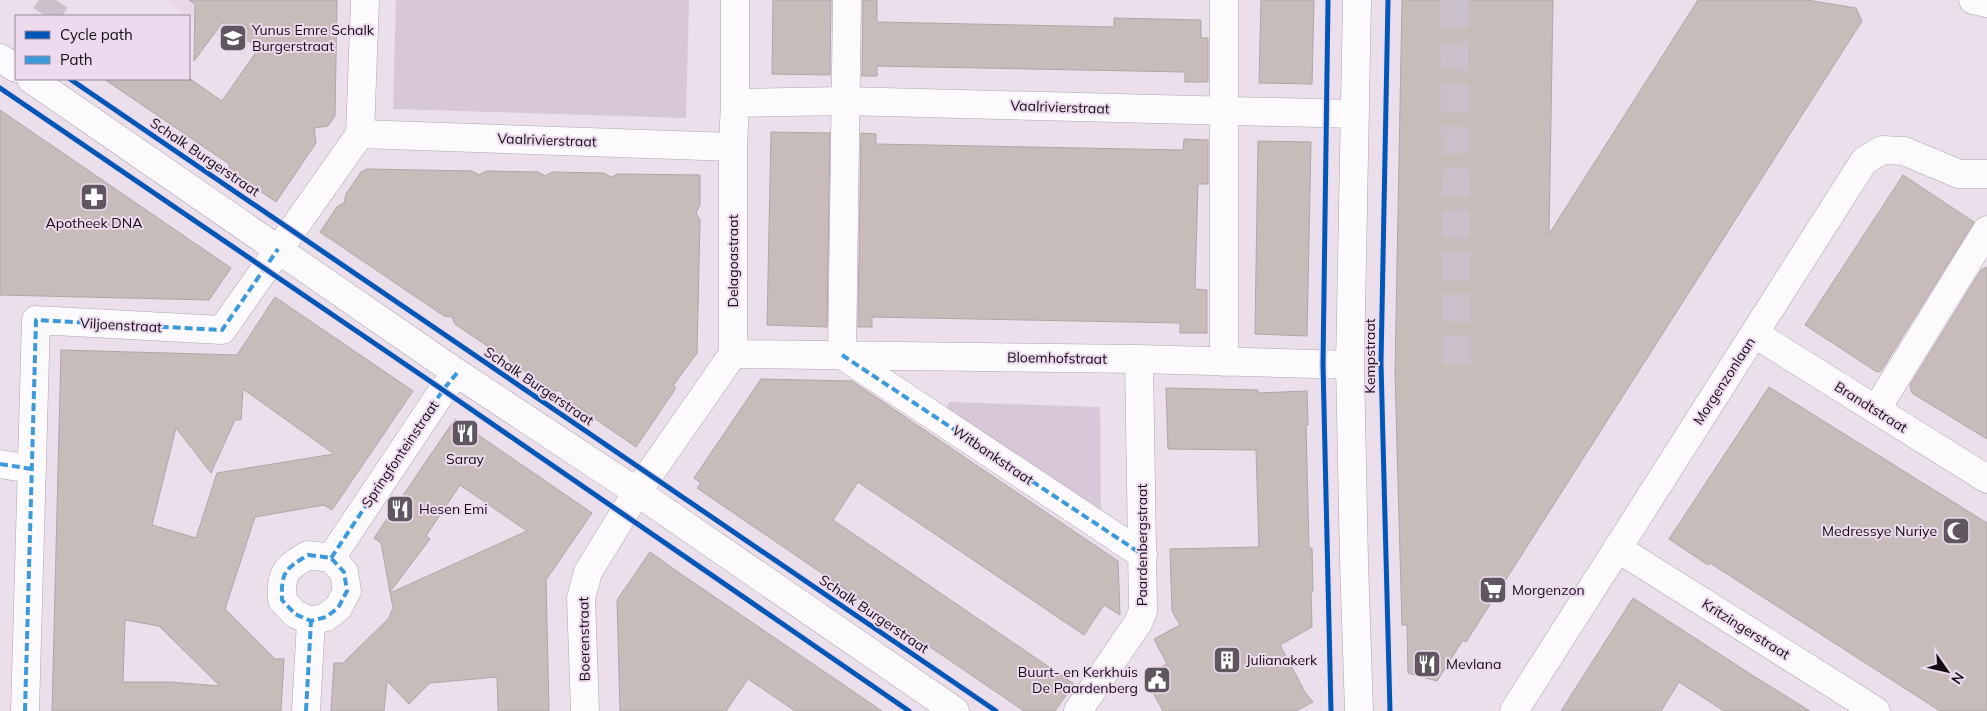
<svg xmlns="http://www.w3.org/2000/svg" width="1987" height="711" viewBox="0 0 1987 711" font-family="Mulish,sans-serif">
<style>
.built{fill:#e9d6e9}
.green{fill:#d8c7d8}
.building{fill:#c7bcba;stroke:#aea6a7;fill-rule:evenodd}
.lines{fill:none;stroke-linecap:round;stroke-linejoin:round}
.minor-tunnel{stroke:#cac0ca;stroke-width:28;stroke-dasharray:28 14;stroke-linecap:butt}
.minor-casing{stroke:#ada5ad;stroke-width:29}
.minor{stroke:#fcfafc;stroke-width:28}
.quiet{stroke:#3b99de;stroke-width:4;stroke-dasharray:8 4;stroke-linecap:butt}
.cycleway-casing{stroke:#eedaef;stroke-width:8}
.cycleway{stroke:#0057b8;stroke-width:5}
.labels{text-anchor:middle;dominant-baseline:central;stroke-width:4;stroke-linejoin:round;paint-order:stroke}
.poi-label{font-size:14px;fill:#140d14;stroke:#eedaef;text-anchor:start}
.street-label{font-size:14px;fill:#140d14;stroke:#eedaef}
</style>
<rect width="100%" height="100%" fill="#eadfea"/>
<path class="built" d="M163,0H249L247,58L189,16Z"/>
<path class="green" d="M396,0H689L686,118L393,109Z
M949,402L1100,407L1101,512L946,413Z"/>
<path class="building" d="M189,0H337L335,116L328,126L314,128L316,143L276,202L230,170L229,164L104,79H190L222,101L259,48L222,23L194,61L195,4Z
M773,0H831L830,75L772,74Z
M863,0H877V22L1114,27V18L1201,20V38H1208V82H1185V72L877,66V76H862Z
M1261,0H1314L1312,84L1259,83Z
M1402,0H1553L1549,234L1698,0H1807L1856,8L1862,21L1466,642L1463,640L1437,681L1408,673L1407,625H1402L1395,373Z
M0,110L231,268L209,300L0,295Z
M771,132L830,133L827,327L767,325Z
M861,133L876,134V144L1183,150L1184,139L1208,140V184H1198L1195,289L1207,290V333H1180V323L872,317V327H858Z
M1258,141L1311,142L1307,336L1255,334Z
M367,169L472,171L479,175L486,171L538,172L545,176L552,172L604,173L611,177L618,174L700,175V205L696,213L700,220L697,353L673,386L676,388L636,447L565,398L561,391H554L510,361L507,354H499L455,324L452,317L444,316L320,232L337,207L344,203L346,194L361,172Z
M1903,175L1974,222L1881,371L1877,372L1805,325Z
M1987,267V439L1912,393L1910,385L1981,270Z
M275,297L413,391L332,510L324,505L255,517L225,609L275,659H284L281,711H52L61,350L237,355ZM243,389L334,454L217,473L196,538L152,525L176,428L211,473L235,420H241ZM125,620L159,626L220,686L170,682H123Z
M761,379L852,381L1118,561L1120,615L1104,605L1084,635L858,482L833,520L1074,684L1055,711H1024L697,488L701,483L694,478Z
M1769,387L1987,523V711H1940L1710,563L1708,565L1669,539Z
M1166,388L1258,390V393L1307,391L1308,425H1306L1309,548H1312L1313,591H1311L1312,627L1280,645L1305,692L1313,702L1296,711H1163L1144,676L1167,664L1154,639L1180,625L1172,611L1170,549L1259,547L1256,450L1168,449Z
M455,419L592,513L546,580L549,711H498L497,677L430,683L409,704L387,681L384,711H331L334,663H343L389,618L393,607L390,593L527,531L460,485L426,536L430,539L390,592L381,543L374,538Z
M650,552L681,574L882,711H795L748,679L726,711H620L617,600Z
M1633,598L1752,675L1810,711H1724L1679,682L1661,711H1561Z"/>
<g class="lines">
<path class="minor-tunnel" d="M1454,0L1457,375
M45,16L56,0"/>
<g class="minor-casing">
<path id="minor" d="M847,0L842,355L1143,555
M1224,0V362
M1357,0L1350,365L1354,561L1359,711
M1973,0L1987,3
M0,58L16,68
M31,79L457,373L637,492L955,711
M735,103L844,101L1355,114
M360,134L733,147
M1755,334L1987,479
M733,354L1139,359L1350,365
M1876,410L1987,230
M0,464L32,469
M1617,548L1876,711
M308,555L331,558L344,572L347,591L338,608L326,617L311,621L295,614L282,600C281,572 285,569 308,555Z
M331,558L443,390L457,373
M25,711L36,320L222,330L360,134L365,0
M306,711L311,621
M585,711L581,598L588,572L637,492L733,354V147L735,103V0
M1078,711L1138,623L1143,611L1139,359
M1514,711L1864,161L1882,150L1904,151L1959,174H1987"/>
</g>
<use href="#minor" class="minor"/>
<path class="quiet" d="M842,355L1143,555
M0,464L32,469
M308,555L331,558L344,572L347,591L338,608L326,617L311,621L295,614L282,600C281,572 285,569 308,555Z
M331,558L443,390L457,373
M25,711L36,320L222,330L278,249
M306,711L311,621"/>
<g class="cycleway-casing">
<path id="cycleway" d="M1328,0L1323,364L1331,711
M1388,0L1381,363L1390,711
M70,79L996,711
M0,88L443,390L909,711"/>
</g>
<use href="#cycleway" class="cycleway"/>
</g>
<defs>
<g id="school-square" transform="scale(1.4375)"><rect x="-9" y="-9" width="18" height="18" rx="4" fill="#5f565f" stroke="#eedaef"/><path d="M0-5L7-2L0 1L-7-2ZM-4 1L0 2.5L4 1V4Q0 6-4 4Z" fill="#fff"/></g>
<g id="pharmacy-square" transform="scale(1.4375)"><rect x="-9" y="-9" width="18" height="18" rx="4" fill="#5f565f" stroke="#eedaef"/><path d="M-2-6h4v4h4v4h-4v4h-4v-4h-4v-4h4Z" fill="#fff"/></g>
<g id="restaurant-square" transform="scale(1.4375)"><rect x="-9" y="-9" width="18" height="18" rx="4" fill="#5f565f" stroke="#eedaef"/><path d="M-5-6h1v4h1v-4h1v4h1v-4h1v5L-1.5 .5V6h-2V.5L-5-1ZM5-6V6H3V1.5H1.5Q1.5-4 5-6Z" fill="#fff"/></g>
<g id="mosque-square" transform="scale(1.4375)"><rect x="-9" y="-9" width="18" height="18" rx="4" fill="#5f565f" stroke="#eedaef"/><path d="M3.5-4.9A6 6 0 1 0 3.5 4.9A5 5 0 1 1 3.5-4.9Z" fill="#fff"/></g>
<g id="supermarket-square" transform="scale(1.4375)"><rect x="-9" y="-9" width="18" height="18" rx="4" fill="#5f565f" stroke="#eedaef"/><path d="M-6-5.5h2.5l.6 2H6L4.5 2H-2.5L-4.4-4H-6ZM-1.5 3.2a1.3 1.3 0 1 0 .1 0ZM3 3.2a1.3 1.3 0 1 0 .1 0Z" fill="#fff"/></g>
<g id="building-square" transform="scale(1.4375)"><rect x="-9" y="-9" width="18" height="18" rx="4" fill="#5f565f" stroke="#eedaef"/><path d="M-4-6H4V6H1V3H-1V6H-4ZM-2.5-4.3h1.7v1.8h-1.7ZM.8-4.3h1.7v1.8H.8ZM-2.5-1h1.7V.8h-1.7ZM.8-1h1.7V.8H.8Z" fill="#fff"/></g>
<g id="civic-square" transform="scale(1.4375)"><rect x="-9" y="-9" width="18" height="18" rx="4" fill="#5f565f" stroke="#eedaef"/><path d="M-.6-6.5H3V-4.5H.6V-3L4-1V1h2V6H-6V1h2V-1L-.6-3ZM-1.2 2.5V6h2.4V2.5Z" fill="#fff"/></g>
</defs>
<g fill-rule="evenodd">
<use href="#school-square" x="233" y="38"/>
<use href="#pharmacy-square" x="94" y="197"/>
<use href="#restaurant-square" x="465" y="433"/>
<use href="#restaurant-square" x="400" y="509"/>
<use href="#mosque-square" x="1956" y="531"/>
<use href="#supermarket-square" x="1493" y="590"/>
<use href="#building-square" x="1227" y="660"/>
<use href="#restaurant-square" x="1427" y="664"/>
<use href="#civic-square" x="1157" y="680"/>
</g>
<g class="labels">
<g class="poi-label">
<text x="252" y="30">Yunus Emre Schalk<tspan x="252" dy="16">Burgerstraat</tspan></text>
<text x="94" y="223" text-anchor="middle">Apotheek DNA</text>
<text x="465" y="459" text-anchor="middle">Saray</text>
<text x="419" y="509">Hesen Emi</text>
<text x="1937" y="531" text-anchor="end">Medressye Nuriye</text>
<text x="1512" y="590">Morgenzon</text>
<text x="1246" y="660">Julianakerk</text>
<text x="1446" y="664">Mevlana</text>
<text x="1138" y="672" text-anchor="end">Buurt- en Kerkhuis<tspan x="1138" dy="16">De Paardenberg</tspan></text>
</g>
<g class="street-label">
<text transform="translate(1060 107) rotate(2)">Vaalrivierstraat</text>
<text transform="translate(547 140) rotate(2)">Vaalrivierstraat</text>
<text transform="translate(205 157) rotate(34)">Schalk Burgerstraat</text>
<text transform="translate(733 261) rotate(-90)">Delagoastraat</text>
<text transform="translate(121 325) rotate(3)">Viljoenstraat</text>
<text transform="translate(1370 356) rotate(-90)">Kempstraat</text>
<text transform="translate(1057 358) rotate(1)">Bloemhofstraat</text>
<text transform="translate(1724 381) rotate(-57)">Morgenzonlaan</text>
<text transform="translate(539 386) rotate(34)">Schalk Burgerstraat</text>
<text transform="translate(1871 407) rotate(32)">Brandtstraat</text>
<text transform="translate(400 454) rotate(-56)">Springfonteinstraat</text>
<text transform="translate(993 455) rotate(34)">Witbankstraat</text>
<text transform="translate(1142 545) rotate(-90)">Paardenbergstraat</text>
<text transform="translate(874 614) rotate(34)">Schalk Burgerstraat</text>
<text transform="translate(1746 629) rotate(32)">Kritzingerstraat</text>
<text transform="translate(584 639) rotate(-91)">Boerenstraat</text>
</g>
</g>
<rect x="15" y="15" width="175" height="65" fill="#eedaef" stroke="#978897"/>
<rect x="25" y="31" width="25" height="8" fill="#0057b8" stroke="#978897"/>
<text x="60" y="40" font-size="15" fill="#140d14">Cycle path</text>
<rect x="25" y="56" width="25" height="8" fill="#3b99de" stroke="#978897"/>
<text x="60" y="65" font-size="15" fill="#140d14">Path</text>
<g transform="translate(1947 671) rotate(124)" stroke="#eedaef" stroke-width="4" paint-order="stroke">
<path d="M0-4L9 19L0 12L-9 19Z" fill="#140d14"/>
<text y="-8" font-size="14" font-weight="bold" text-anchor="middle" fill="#140d14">N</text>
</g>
</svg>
